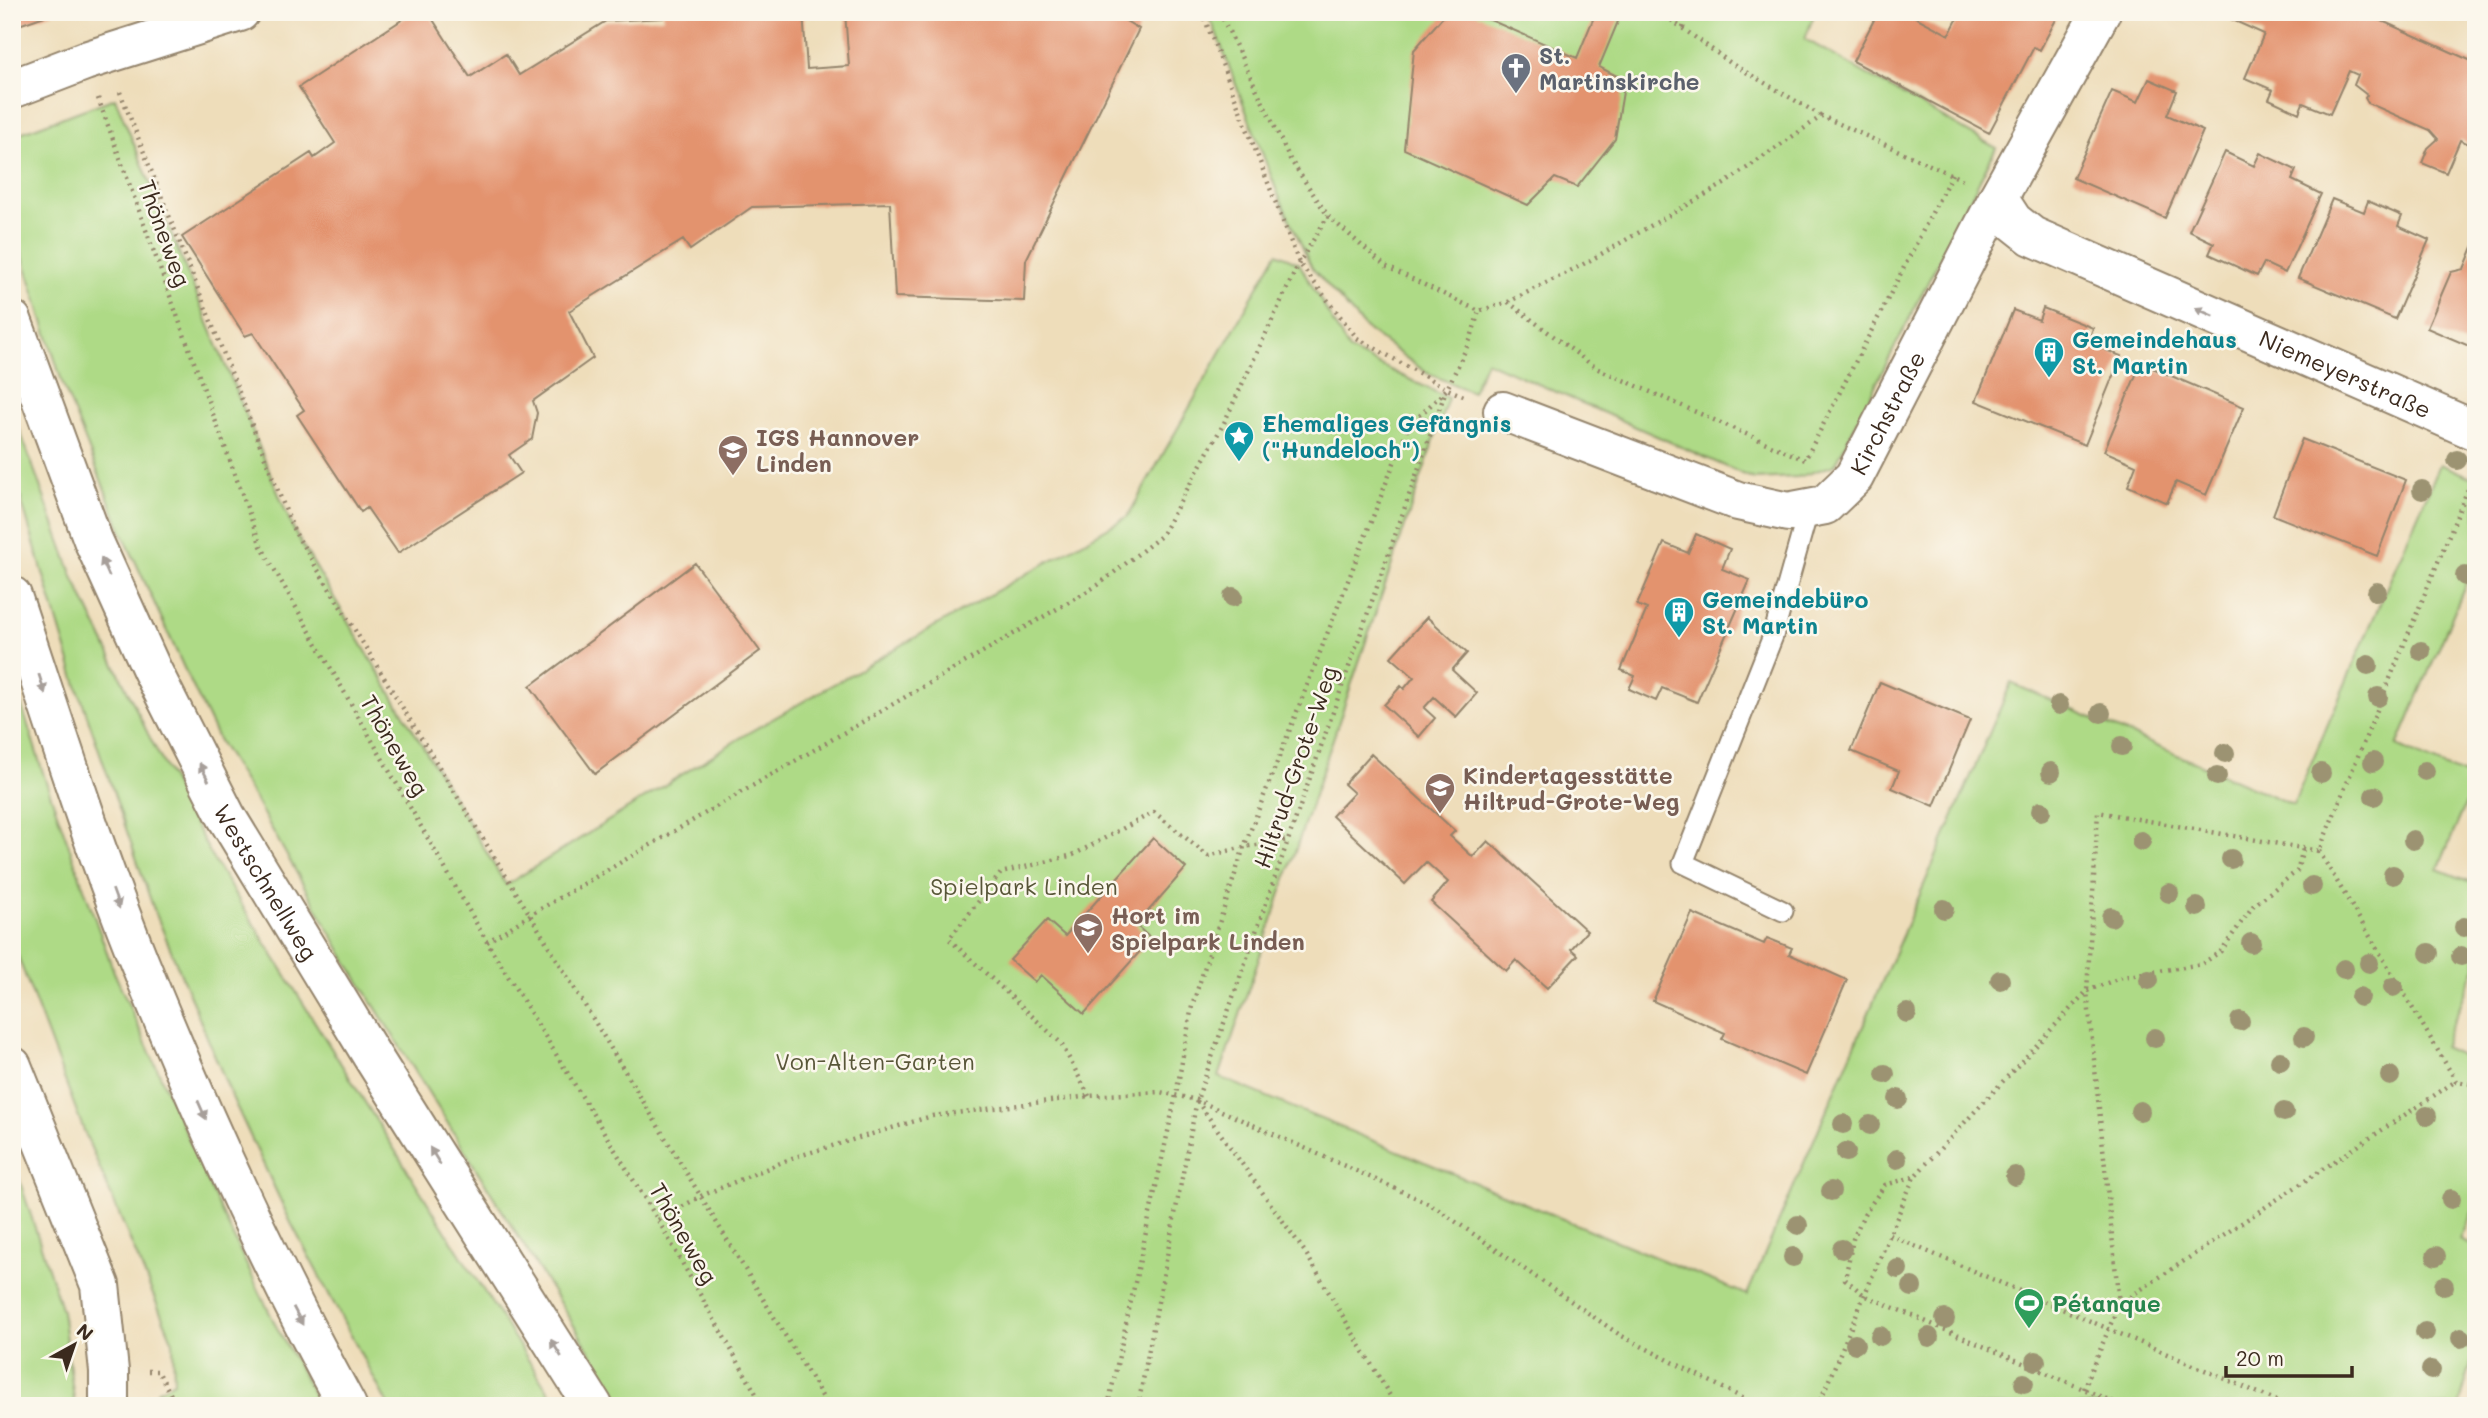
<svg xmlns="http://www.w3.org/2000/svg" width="2488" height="1418" viewBox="0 0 2488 1418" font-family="Mali,sans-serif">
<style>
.green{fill:#aeda86;stroke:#748252;stroke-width:2}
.building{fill:#e3936e}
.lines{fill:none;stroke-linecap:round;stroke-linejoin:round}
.lane-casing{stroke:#94846c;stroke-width:23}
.street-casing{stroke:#94846c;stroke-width:42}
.highway-casing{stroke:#94846c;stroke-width:42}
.path{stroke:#94846c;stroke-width:4.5;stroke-dasharray:2 5;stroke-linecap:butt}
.lane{stroke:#fff;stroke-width:19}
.street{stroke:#fff;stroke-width:38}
.highway{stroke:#fff;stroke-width:38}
.tree{fill:#9c9372}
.oneway{fill:#a79f9a}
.labels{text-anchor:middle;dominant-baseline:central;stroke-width:5;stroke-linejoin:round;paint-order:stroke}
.worship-label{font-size:23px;font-weight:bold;fill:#5b616d;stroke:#fbf7ec;text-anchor:start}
.street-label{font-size:23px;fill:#3b2a1e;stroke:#fbf7ec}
.culture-label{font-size:23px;font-weight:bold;fill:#0d838f;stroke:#fbf7ec;text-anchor:start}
.education-label{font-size:23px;font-weight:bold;fill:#785e54;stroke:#fbf7ec;text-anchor:start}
.park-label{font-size:23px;fill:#585638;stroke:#fbf7ec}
.leisure-label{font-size:23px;font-weight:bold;fill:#27864d;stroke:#fbf7ec;text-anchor:start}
</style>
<rect width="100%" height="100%" fill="#fbf7ec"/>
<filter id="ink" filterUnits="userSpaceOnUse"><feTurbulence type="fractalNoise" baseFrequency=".0143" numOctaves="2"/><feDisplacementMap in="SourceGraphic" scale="14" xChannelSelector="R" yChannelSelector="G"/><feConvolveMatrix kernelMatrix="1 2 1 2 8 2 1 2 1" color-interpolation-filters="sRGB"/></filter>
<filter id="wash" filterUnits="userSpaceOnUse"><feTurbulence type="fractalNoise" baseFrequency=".00686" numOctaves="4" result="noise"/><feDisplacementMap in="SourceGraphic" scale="28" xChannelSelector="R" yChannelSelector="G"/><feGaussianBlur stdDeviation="1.57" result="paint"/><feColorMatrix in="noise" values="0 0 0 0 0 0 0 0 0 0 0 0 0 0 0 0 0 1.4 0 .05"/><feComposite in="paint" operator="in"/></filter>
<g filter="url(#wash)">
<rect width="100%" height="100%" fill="#eeddba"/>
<path class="green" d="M1204,12H1815L1805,39L1996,148L1835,465L1798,477L1754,479L1486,361L1472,392L1427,373L1366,329L1312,268L1278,194L1213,25Z
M115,98L294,531L506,885L748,733L1128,516L1277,253L1299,263L1349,350L1448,398L1219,1077L1747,1295L2011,683L2293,805L2440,464L2476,479V560L2397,746L2476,780L2438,869L2476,884V967L2443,1047L2476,1062V1204L2460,1240L2476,1247V1346L2459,1406H624L349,965L253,796L219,741L184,668L121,530L62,382L12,222V136Z
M12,409L74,579L148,734L213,859L451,1240L558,1406H389L386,1401L291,1223L232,1097L153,907L78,689L12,470Z
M12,675L45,779L114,972L219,1207L275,1324L320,1406H155L157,1391L174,1382L173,1342L86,1136L12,941Z
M12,1157L62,1311L75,1406H12Z"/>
<g id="blocks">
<path class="building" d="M15,12H53V13L19,25Z
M414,12H428L470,77L506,54L519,75L606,21L663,18L662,12H803L807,69L849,66L845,12H1111L1139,29L1026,260L1024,301L895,297L890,203L752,207L690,250L683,240L569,311L593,358L533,401L537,413L532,439L509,455L521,473L398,553L367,508L361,512L297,415L304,410L253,333L245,336L182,237L311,153L314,158L335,143L299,87Z
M1447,12H1472L1577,58L1596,12H1622L1599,67L1625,80L1615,139L1577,187L1555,178L1528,205L1404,149L1414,50Z
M1878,12H1906L1949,35L1961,12H2060L2040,50L2034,47L1989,133L1853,61Z
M2215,12H2362L2476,63V147L2460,140L2446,173L2422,163L2428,148L2438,139L2430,130L2368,103L2365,98L2367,95L2354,85L2358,75L2349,71L2330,114L2303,103L2299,113L2269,99L2273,90L2245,78L2264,34Z
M2149,79L2177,91L2167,115L2203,131L2165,218L2073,178L2112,91L2138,102Z
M2225,152L2254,166L2260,153L2296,170L2292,180L2321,194L2285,273L2264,263L2257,276L2209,254L2214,243L2189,231Z
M2332,199L2364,212L2368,201L2402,216L2398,226L2429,240L2395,319L2298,278Z
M2473,247L2476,248V349L2427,328L2451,272L2464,269Z
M2043,308L2093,328L2088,343L2121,356L2085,445L1976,401L2013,310L2039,320Z
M2141,363L2244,407L2206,495L2176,482L2167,503L2128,486L2136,465L2104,451Z
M2302,439L2406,480L2377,556L2273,515Z
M1696,534L1730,549L1722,569L1750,580L1697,702L1662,688L1656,701L1629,689L1635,676L1621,670L1647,609L1637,605L1664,543L1688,553Z
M695,563L760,651L595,774L530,686Z
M1427,617L1467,653L1452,670L1477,693L1456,717L1434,697L1424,708L1435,718L1419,737L1384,705L1401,686L1404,689L1414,677L1391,657Z
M1880,682L1970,720L1934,806L1892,788L1899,771L1851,751Z
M1371,754L1455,831L1450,836L1473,857L1488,841L1587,931L1571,949L1578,955L1547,988L1516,960L1506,971L1431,902L1448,882L1426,862L1405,884L1332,816L1354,793L1344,784Z
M1153,838L1186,868L1136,925L1151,939L1084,1014L1041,975L1035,982L1010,960L1047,920L1065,936Z
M1692,913L1764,944L1767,938L1792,948L1789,954L1847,980L1806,1075L1722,1039L1725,1033L1653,1001Z"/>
</g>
</g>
<g filter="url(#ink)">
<use href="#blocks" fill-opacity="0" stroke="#94846c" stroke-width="2"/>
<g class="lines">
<g class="lane-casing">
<path id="lane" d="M1783,911L1683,863L1773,636L1809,508"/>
</g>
<g class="street-casing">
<g id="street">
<path d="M12,89L85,61L240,12"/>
<path id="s1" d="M1998,198L2013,221L2032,236L2476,431"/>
<path id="s2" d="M1503,411L1738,501L1788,512L1825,505L1854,477L1998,198L2101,12"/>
<path d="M12,1066L100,1285L109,1371V1406"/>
</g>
</g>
<g class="highway-casing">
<g id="highway">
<path id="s3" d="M12,320L93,540L152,670L226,816L372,1056L593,1406"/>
<path d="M12,596C53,718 91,842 139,961C200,1113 268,1262 347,1406"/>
</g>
</g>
<path class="path" d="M1202,12L1299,263L1357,338L1447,389L1466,397
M1222,12L1223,19L1290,159L1328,216L1385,266L1479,311L1508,302L1580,266L1724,184L1822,116L1963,180
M1660,12L1732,64L1822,116
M1683,28L1687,12
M120,92L294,531L530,915L828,1406
M98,98L261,546L487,942L658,1220L763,1406
M1508,302L1596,368L1805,460L1952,174
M2319,851L2456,1081L2476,1085
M487,942L530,915L1098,585L1161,536L1224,423L1299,263L1328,216
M1089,1096L1061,1043L949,939L1001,873L1073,855L1154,812L1208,856L1244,847L1288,840
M1197,1101L1305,1252L1396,1406
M1913,1177L1885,1185L1864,1214L1853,1239L1845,1279L1864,1295L2123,1406
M658,1220L701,1196L792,1158L932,1116L1089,1096L1160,1092L1197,1100L1430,1204L1620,1335L1758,1406
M1889,1235L2289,1406
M2119,1304L2087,991L2122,977L2202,964L2221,951L2253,906L2297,871L2303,849
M148,1371H158L177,1406
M2084,1389L2119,1304L2456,1081
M1108,1406L1176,1095L1192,1006L1244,847L1408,427L1447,389L1471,338L1479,311
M1138,1406L1197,1100L1446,390
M1818,1406L1914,1177L2087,991L2098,812L2319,851L2475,472"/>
<use href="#lane" class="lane"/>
<use href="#street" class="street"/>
<use href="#highway" class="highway"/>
</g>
<g class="tree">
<circle cx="2457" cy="460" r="10"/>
<circle cx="2422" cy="490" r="10"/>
<circle cx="2465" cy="576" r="10"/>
<circle cx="2377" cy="592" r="10"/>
<circle cx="1233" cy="597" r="10"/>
<circle cx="2421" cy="651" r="10"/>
<circle cx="2368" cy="665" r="10"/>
<circle cx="2378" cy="697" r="10"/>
<circle cx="2059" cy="705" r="10"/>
<circle cx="2101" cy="713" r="10"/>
<circle cx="2122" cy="746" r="10"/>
<circle cx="2225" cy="753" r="10"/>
<circle cx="2373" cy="762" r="10"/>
<circle cx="2425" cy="771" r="10"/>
<circle cx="2051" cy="772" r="10"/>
<circle cx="2321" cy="773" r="10"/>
<circle cx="2217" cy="776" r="10"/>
<circle cx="2374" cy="796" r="10"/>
<circle cx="2041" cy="811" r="10"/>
<circle cx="2413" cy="840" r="10"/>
<circle cx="2141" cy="841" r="10"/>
<circle cx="2231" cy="859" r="10"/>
<circle cx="2393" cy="875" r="10"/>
<circle cx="2312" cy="886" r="10"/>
<circle cx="2169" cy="893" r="10"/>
<circle cx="2197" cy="907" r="10"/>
<circle cx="1944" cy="909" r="10"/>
<circle cx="2111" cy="917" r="10"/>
<circle cx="2464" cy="927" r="10"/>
<circle cx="2251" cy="943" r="10"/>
<circle cx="2429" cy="953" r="10"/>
<circle cx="2461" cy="956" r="10"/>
<circle cx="2369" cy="963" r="10"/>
<circle cx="2344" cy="969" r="10"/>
<circle cx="2000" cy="980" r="10"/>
<circle cx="2149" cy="980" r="10"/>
<circle cx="2393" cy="987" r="10"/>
<circle cx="2360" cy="997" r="10"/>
<circle cx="1907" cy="1013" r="10"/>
<circle cx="2240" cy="1021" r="10"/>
<circle cx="2304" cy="1037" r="10"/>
<circle cx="2155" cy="1038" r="10"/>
<circle cx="2280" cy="1061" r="10"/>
<circle cx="1885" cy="1074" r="10"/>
<circle cx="2390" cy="1076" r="10"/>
<circle cx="1898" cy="1099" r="10"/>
<circle cx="2140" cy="1111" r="10"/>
<circle cx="2284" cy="1112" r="10"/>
<circle cx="2427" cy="1116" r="10"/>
<circle cx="1843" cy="1124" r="10"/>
<circle cx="1870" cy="1125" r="10"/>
<circle cx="1846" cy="1152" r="10"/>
<circle cx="1897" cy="1159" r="10"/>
<circle cx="2015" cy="1176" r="10"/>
<circle cx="1831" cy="1191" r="10"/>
<circle cx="2451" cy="1199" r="10"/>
<circle cx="1798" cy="1225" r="10"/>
<circle cx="1842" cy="1249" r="10"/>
<circle cx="2436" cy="1256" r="10"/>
<circle cx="1793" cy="1257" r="10"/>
<circle cx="1898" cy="1269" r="10"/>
<circle cx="2444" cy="1286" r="10"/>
<circle cx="1912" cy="1287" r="10"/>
<circle cx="1945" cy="1319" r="10"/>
<circle cx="2425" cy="1332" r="10"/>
<circle cx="1880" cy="1336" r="10"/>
<circle cx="1929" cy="1337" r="10"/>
<circle cx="2461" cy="1338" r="10"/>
<circle cx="1855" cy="1344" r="10"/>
<circle cx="2036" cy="1361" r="10"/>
<circle cx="2431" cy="1370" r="10"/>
<circle cx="2024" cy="1383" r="10"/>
</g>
<defs><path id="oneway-solid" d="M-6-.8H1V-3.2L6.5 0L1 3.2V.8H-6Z" transform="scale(1.75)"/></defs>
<g class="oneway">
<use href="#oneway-solid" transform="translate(2204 312) rotate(-156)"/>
<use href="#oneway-solid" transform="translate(105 567) rotate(-114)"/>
<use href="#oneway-solid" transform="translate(42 684) rotate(72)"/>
<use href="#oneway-solid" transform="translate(204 772) rotate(-117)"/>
<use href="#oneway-solid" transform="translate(116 899) rotate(70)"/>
<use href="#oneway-solid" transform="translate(202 1110) rotate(66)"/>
<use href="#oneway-solid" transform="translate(435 1156) rotate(-122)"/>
<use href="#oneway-solid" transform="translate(298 1316) rotate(62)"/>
<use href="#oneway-solid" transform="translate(556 1348) rotate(-122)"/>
</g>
</g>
<defs>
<g id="church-pin" transform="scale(1.575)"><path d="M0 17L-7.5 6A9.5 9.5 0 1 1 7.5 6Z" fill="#6b7280" stroke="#fbf7ec"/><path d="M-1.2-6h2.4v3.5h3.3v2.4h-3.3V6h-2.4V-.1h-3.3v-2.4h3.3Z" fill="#fff"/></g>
<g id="building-pin" transform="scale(1.575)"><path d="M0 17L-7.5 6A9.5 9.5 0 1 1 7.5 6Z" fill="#0f9aa8" stroke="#fbf7ec"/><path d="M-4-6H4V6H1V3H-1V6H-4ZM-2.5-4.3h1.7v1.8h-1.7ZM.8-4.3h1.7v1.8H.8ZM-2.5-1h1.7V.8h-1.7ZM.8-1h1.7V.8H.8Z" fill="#fff"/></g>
<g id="sight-pin" transform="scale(1.575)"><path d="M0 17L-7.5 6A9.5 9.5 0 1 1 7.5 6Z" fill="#0f9aa8" stroke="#fbf7ec"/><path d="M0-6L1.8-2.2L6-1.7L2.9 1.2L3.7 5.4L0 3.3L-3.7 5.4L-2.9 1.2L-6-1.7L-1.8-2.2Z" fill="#fff"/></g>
<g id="school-pin" transform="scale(1.575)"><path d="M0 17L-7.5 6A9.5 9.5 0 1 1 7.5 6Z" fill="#8d6e63" stroke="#fbf7ec"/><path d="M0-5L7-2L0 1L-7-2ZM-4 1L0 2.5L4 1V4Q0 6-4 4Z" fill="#fff"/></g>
<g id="stadium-pin" transform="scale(1.575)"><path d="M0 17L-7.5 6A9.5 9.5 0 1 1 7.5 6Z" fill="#2e9e5b" stroke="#fbf7ec"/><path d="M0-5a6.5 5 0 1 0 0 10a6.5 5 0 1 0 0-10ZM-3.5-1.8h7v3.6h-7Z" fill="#fff"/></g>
</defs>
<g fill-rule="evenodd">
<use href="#church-pin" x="1516" y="68"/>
<use href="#building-pin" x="2049" y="352"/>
<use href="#sight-pin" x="1239" y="436"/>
<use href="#school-pin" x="733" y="450"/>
<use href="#building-pin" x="1679" y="612"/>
<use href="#school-pin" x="1440" y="788"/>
<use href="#school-pin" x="1088" y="928"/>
<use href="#stadium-pin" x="2029" y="1303"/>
</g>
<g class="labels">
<g class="worship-label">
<text x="1539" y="55">St.<tspan x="1539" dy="26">Martinskirche</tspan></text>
</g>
<g class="street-label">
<text transform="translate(165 233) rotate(70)">Thöneweg</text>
<text stroke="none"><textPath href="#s1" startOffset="394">Niemeyerstraße</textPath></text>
<text stroke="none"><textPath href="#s2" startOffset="453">Kirchstraße</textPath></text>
<text transform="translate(395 745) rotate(60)">Thöneweg</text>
<text transform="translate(1295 767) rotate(-71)">Hiltrud-Grote-Weg</text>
<text stroke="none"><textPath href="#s3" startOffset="618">Westschnellweg</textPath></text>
<text transform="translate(684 1233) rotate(60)">Thöneweg</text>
</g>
<g class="culture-label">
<text x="2072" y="339">Gemeindehaus<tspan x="2072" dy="26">St. Martin</tspan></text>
<text x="1262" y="423">Ehemaliges Gefängnis<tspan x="1262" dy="26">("Hundeloch")</tspan></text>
<text x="1702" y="599">Gemeindebüro<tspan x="1702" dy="26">St. Martin</tspan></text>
</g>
<g class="education-label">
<text x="756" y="437">IGS Hannover<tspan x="756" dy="26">Linden</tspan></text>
<text x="1463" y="775">Kindertagesstätte<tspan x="1463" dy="26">Hiltrud-Grote-Weg</tspan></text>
<text x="1111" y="915">Hort im<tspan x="1111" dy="26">Spielpark Linden</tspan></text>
</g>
<g class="park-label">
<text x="1024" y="886">Spielpark Linden</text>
<text x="875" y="1061">Von-Alten-Garten</text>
</g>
<g class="leisure-label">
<text x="2052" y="1303">Pétanque</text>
</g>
</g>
<rect width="2488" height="1418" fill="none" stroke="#fbf7ec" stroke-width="42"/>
<g transform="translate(74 1345) rotate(40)" stroke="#fbf7ec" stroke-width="5" paint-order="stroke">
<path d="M0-5L12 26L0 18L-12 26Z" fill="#3b2a1e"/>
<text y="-10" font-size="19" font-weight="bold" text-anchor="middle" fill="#3b2a1e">N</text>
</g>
<path d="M2226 1366v10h126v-10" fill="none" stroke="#3b2a1e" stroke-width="3.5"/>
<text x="2236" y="1366" font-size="21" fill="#3b2a1e" stroke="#fbf7ec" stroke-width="5" paint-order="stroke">20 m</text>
</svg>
